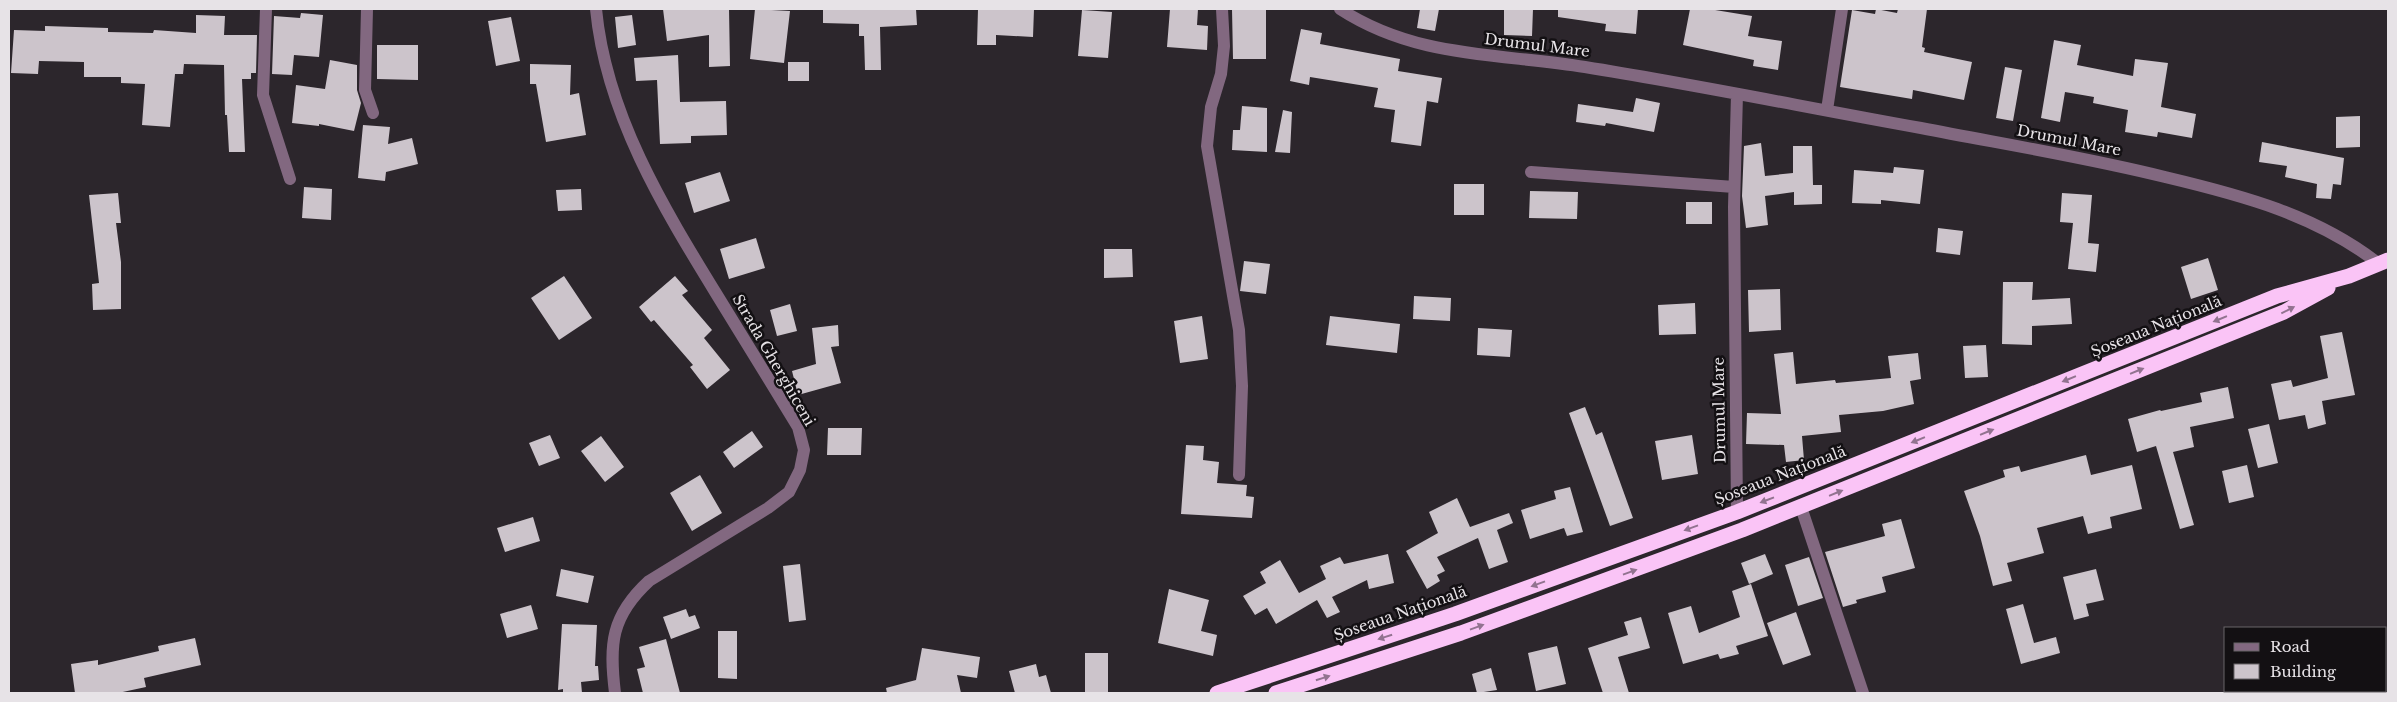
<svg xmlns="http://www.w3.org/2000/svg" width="2397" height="702" viewBox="0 0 2397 702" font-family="'Libre Baskerville',serif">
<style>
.building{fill:#ccc4cb}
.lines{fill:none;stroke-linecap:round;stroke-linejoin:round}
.minor{stroke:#826880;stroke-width:12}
.highway{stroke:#fac4f6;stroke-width:15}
.oneway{fill:#927390}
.labels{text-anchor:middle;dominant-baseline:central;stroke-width:5;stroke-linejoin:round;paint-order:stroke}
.street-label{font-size:15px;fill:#e7e3e7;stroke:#131013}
</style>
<rect width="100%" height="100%" fill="#2c262c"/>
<path class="building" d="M663,9H729L730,66L709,67V35L667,41Z
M755,9L790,11L784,63L750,59Z
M823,9H916L917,25L880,27L881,70H865L864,36H859V24L823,23Z
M978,9H1034L1033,37L996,35V45H977Z
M1170,9H1198L1197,25L1208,26L1207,50L1167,47Z
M1232,9H1266V59H1233Z
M1420,9H1439L1435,31L1417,28Z
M1504,9H1533L1532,36L1504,35Z
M1558,9H1638L1636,34L1605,31L1606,24L1558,17Z
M1690,9H1709L1752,16L1748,36L1782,41L1778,70L1753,66L1754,60L1683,45Z
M1876,9L1897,13L1898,9H1927L1922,47L1925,48L1924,52L1972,62L1964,100L1913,90L1912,99L1840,87L1852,10L1875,14Z
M1082,10L1112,12L1108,58L1078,56Z
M301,13L323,15L319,57L294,55L292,75L272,74L274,16L300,18Z
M196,15L225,16L224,35H257L256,73H251V79H242L245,152H229L227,115H225L224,65L184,64L183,74H175L170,127L142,125L145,84L121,83V77H84V62L39,61L38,74L11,73L14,30L45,31V26L76,27L108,28V32L153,33L154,30L196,33Z
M632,15L636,45L618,48L615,17Z
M511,17L520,61L496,66L488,21Z
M1301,29L1322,33L1320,44L1400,59L1398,71L1442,78L1438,103L1427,101L1421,146L1391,142L1395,110L1374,107L1378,88L1310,77L1309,85L1290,81Z
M2054,40L2081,45L2077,65L2133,76L2135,59L2168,63L2161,107L2196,114L2192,138L2158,132L2157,137L2125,132L2128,110L2093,103L2094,97L2065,92L2060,122L2041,118Z
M377,45H418V80L377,79Z
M678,55L680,102L726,101L727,135L691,136V143L660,144L657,80L636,81L634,58Z
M330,60L357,65V90L361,103L354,131L319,124V126L292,123L296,85L325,89Z
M788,62H809V81H788Z
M530,64L571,65L570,95L579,93L586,135L546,142L536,84H530Z
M2005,67L2022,70L2013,121L1996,118Z
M1636,98L1660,103L1654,132L1606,123L1605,126L1576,122L1578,104L1633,112Z
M1242,106L1267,108V152L1232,150L1233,130H1240Z
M1283,110L1292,112L1290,153L1275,152Z
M2360,116V147L2336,148V117Z
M363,125L390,127L388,144L412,138L418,164L386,172L385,181L358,178Z
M2262,142L2344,158L2341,185L2333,184L2331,199L2316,198L2317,184L2285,177L2287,166L2259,162Z
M1761,143L1765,176L1793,173V146H1812L1813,185H1822V204L1794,205V192L1765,196L1768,225L1746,228L1742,196L1744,146Z
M1894,167L1924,170L1920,204L1881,200V204L1852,203L1854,170L1893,173Z
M720,172L730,201L694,213L685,183Z
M1454,184H1484V215H1454Z
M304,187L332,189L331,220L302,218Z
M581,189L582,210L558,211L556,190Z
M1530,191L1578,192L1577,219L1529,218Z
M118,193L121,223H116L121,262V309L93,310L92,284L99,283L89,195Z
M2062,193L2092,195L2088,243L2099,244L2096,272L2068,269L2073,223L2060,222Z
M1686,202H1712V224H1686Z
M1938,228L1963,231L1960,255L1936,252Z
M756,238L765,268L729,279L720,249Z
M1104,249H1132L1133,277L1104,278Z
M2208,258L2218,290L2191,299L2181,267Z
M1244,261L1270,264L1266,294L1240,291Z
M564,276L592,318L559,340L531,298Z
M675,276L688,291L682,295L712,330L704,338L730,370L707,389L690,367L693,365L654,320L651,322L639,307Z
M2003,282H2033L2032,300L2070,298L2072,324L2032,326V345L2002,344Z
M1780,289L1781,330L1749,332L1748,290Z
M1414,296L1451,298L1450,321L1413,319Z
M1695,303L1696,334L1659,335L1658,305Z
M790,304L797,331L777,336L770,310Z
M1202,316L1208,359L1180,363L1174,321Z
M1330,316L1400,324L1397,353L1326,345Z
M838,325L839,346L831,347L841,383L798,395L792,371L816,364L812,328Z
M1478,328L1512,330L1510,357L1477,355Z
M2342,332L2355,395L2322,401L2326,424L2308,429L2305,415L2279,420L2271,384L2291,380L2293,387L2328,378L2320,336Z
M1986,345L1988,377L1965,378L1963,346Z
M1793,352L1796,384L1835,380L1836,383L1891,378L1888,356L1918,353L1921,379L1910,381L1914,404L1883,411L1839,415L1841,432L1802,436L1804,460L1786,462L1784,445L1746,444L1747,413L1781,414L1774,354Z
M2228,387L2234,418L2190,427L2194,447L2173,452L2194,525L2180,529L2156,446L2137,452L2128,419L2160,410L2161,411L2202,402L2200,393Z
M1585,407L1596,435L1602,432L1633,518L1610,526L1569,413Z
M2269,424L2278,463L2258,468L2248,429Z
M828,428H862L861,455H827Z
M752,431L763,447L734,468L723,452Z
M550,435L560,458L539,466L529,443Z
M1692,435L1698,474L1662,480L1655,441Z
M601,436L624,467L605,482L581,451Z
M1186,445L1204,446L1203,460L1219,462L1217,483L1247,485L1246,496L1254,497L1252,518L1181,514Z
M2086,455L2091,475L2132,465L2142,509L2110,517L2112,528L2088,534L2083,516L2037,528L2044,553L2007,563L2012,581L1993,586L1980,536L1964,491L2005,477L2003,470L2019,466L2021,472Z
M2247,465L2254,497L2229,503L2222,471Z
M700,475L722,513L692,531L670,493Z
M1570,487L1583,532L1567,536L1564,528L1530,539L1521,510L1556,499L1554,491Z
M1457,498L1470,527L1509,513L1513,523L1497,530L1508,562L1489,569L1478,538L1437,557L1445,571L1437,575L1440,581L1427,589L1406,551L1438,533L1429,512Z
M533,517L540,541L505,552L497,528Z
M1901,519L1915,568L1882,577L1886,592L1856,600L1857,603L1843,607L1825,552L1885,536L1882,524Z
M1388,554L1394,583L1369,589L1367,580L1332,597L1340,612L1327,618L1317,600L1276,624L1267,608L1255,615L1243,596L1266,583L1260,572L1280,560L1299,593L1326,579L1320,566L1340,557L1344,564Z
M1765,554L1773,574L1749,584L1741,563Z
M1809,557L1823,598L1798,606L1785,565Z
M800,564L806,620L789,622L783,566Z
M561,569L594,576L588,603L556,596Z
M2096,569L2104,600L2086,604L2089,616L2074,620L2063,577Z
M1751,584L1768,636L1736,646L1739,654L1720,659L1718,654L1683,664L1668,613L1691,606L1699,633L1740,617L1732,591Z
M1169,589L1209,600L1201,631L1217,635L1213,656L1158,643Z
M2023,604L2034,643L2056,637L2060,653L2021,664L2006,609Z
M531,605L538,629L507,638L500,614Z
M686,609L689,617L695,615L700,628L671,639L663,617Z
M1796,612L1811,655L1783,665L1767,623Z
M1641,617L1650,648L1618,657L1629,693H1603L1588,648L1628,635L1624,622Z
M562,624L597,625L595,666H598L599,680L581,682L582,693H563V689L558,690Z
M718,631H737V679L718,678Z
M195,638L201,665L144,678L146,687L118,693H75L71,664L98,660V665L159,651L158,646Z
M666,639L680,693H643L637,669L645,667L639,647Z
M1557,646L1566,684L1536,691L1528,653Z
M922,648L980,657L977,678L957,675L961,693H887L886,688L916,680Z
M1085,653H1108V693H1085Z
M1036,664L1039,677L1046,675L1051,693H1015L1009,671Z
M1491,668L1497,690L1477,693L1472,674Z"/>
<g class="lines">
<path class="minor" d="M266,9L263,95L290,179
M367,9L365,90L373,113
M596,9C606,114 663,207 717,295C744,339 771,383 798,427L804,450L800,470L789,492L768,508L649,581C611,616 609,644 615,693
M1222,9L1224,46L1221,74L1211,107L1207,146L1239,330L1242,386L1239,475
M1340,9C1417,59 1499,53 1585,67C1698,85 1809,108 1921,128C2003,144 2085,157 2165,177C2241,195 2317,215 2379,264
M1827,110L1842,9
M1531,172L1734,187
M1801,507L1863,693
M1737,512L1734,207L1737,94"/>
<path class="highway" d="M1217,693L1455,614L1737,512L2277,296L2349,276L2388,260
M1276,693L1461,633L1742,530L2284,312L2328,288"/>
</g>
<defs><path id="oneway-solid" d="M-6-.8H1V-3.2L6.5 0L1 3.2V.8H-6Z" transform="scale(1.25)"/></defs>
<g class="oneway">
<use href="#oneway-solid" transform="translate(2288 310) rotate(-27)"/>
<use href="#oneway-solid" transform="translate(2220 319) rotate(158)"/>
<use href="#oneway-solid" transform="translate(2137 371) rotate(-22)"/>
<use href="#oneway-solid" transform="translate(2069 379) rotate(158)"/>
<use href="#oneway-solid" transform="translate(1987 432) rotate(-22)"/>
<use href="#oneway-solid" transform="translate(1918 440) rotate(158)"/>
<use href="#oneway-solid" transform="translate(1836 493) rotate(-22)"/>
<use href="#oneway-solid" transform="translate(1767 500) rotate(159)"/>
<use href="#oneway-solid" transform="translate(1691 528) rotate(160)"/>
<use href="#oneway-solid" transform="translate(1630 572) rotate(-20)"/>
<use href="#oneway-solid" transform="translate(1538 584) rotate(160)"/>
<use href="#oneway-solid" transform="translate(1477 627) rotate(-20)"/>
<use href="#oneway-solid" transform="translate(1385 637) rotate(162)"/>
<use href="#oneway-solid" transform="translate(1323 678) rotate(-18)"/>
</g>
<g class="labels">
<g class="street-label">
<text transform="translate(1537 45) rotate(7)">Drumul Mare</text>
<text transform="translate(2069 140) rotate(11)">Drumul Mare</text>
<text transform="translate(2156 326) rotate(-22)">Șoseaua Națională</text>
<text transform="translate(774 360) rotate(60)">Strada Gherghiceni</text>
<text transform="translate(1719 410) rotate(-91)">Drumul Mare</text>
<text transform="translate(1780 475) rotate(-21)">Șoseaua Națională</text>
<text transform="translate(1400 613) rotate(-19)">Șoseaua Națională</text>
</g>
</g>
<rect width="2397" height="702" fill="none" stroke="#e7e3e7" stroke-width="20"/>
<rect x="2224" y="627" width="162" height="65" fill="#131013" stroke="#686468"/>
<rect x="2234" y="643" width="25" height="8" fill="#826880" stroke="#686468"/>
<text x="2270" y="652" font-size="15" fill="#e7e3e7">Road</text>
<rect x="2234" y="664" width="25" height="15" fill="#ccc4cb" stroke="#686468"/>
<text x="2270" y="677" font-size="15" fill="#e7e3e7">Building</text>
</svg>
